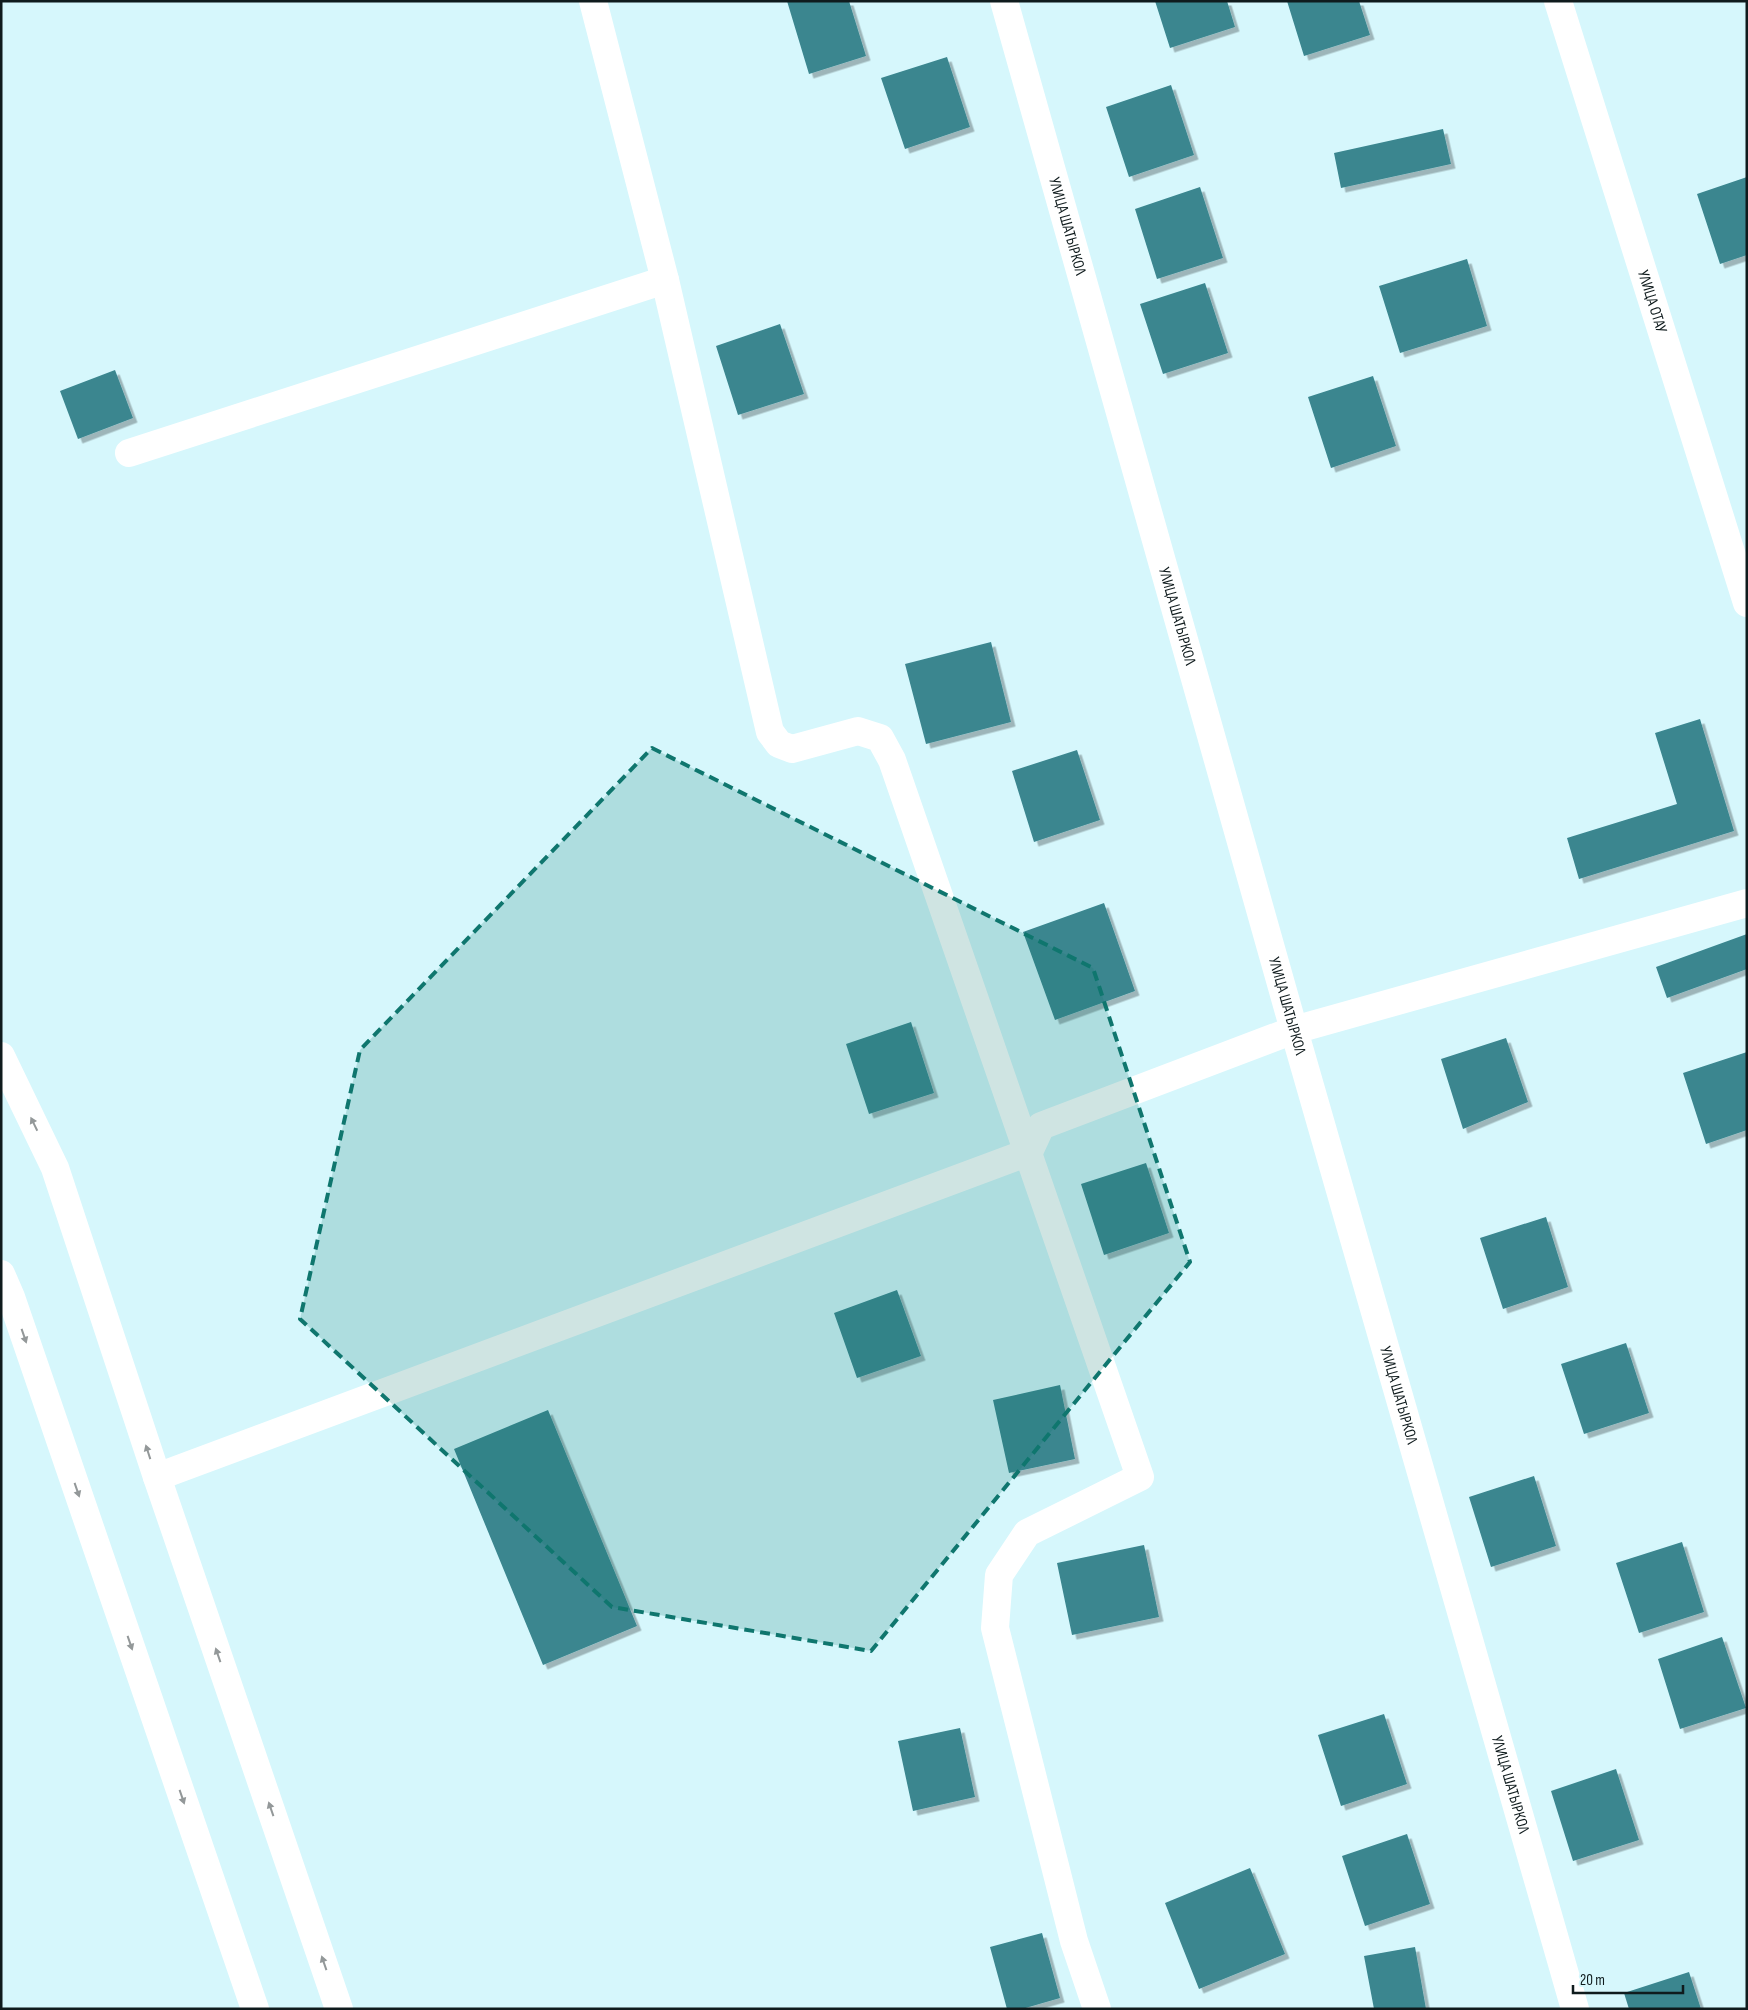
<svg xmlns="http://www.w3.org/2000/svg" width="1748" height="2010" viewBox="0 0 1748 2010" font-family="'Sofia Sans Condensed',sans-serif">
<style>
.building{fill:#3a868f;filter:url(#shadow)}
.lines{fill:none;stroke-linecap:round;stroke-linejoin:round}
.minor{stroke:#fff;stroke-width:28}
.highway{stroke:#fff;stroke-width:28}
.oneway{fill:#939899}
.marked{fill:#0f766e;fill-opacity:0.2;stroke:#0f766e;stroke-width:4;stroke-dasharray:10 6;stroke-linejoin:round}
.labels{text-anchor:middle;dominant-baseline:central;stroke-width:5;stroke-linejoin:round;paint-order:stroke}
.street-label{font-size:16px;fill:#0f1b1d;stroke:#d6f7fc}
</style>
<defs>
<filter id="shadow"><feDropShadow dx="4.5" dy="4.5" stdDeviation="0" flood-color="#0004"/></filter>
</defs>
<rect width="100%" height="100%" fill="#d6f7fc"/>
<path class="building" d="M787,1H849L866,56L809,74Z
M1155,1H1227L1235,27L1170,48Z
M1287,1H1359L1370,35L1304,56Z
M947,57L970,127L905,149L881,78Z
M1171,85L1194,155L1129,177L1106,107Z
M1443,129L1451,164L1341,188L1334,153Z
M1747,177V255L1720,264L1697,194Z
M1200,187L1223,258L1157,279L1135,209Z
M1467,259L1487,326L1400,353L1379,286Z
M1205,283L1228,353L1163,374L1140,304Z
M780,324L804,394L738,415L716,346Z
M115,370L133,418L78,439L60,391Z
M1373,376L1396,446L1331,468L1308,397Z
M991,642L1011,722L926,744L905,664Z
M1700,719L1734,831L1579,879L1567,838L1677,804L1655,733Z
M1077,750L1100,820L1034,842L1012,771Z
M1104,903L1135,991L1055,1020L1023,932Z
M1747,934V969L1667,998L1656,967Z
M911,1022L934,1093L869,1114L846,1044Z
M1506,1038L1528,1102L1463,1129L1441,1059Z
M1747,1052V1130L1706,1144L1683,1073Z
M1146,1163L1169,1233L1104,1255L1081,1184Z
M1546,1217L1568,1287L1503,1309L1480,1238Z
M897,1290L921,1356L857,1378L834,1313Z
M1626,1343L1649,1413L1584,1434L1561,1364Z
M1060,1385L1075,1459L1009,1473L993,1400Z
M548,1410L637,1626L543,1665L454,1449Z
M1534,1476L1556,1546L1491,1567L1469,1497Z
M1682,1542L1704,1612L1639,1633L1616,1563Z
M1144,1545L1159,1617L1072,1635L1057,1563Z
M1722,1637L1746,1708L1680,1729L1658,1659Z
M1384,1714L1407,1784L1341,1806L1318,1735Z
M960,1728L975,1797L913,1811L898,1741Z
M1616,1769L1639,1840L1573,1861L1551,1791Z
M1407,1834L1430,1904L1365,1926L1342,1856Z
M1250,1868L1285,1954L1199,1989L1165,1903Z
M1042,1933L1060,1998L1022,2009H1007L990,1947Z
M1415,1947L1426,2009H1374L1364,1956Z
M1689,1972L1701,2009H1629L1624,1993Z"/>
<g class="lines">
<g class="minor">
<path d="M593,1L665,280L770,732L779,744L792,749L858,731L880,738L892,760L1140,1477L1027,1533L999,1575L995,1628L1074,1941L1097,2009"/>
<path id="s1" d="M1004,1L1294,1030L1575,2009"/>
<path id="s2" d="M1558,1L1747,603"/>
<path d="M129,453L665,280"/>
<path d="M157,1477L1029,1152L1041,1126L1294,1030L1747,903"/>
</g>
<path class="highway" d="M1,1056L55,1168L157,1477L339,2009
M1,1274L11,1297L255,2009"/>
</g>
<defs><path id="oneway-solid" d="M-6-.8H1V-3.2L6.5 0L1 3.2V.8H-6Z" transform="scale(1.25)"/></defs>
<g class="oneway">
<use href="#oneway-solid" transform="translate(34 1124) rotate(-116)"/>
<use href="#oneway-solid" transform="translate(24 1336) rotate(71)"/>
<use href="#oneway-solid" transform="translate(148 1452) rotate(-108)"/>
<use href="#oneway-solid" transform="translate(77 1490) rotate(71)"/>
<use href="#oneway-solid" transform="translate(130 1643) rotate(71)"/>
<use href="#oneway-solid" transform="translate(218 1655) rotate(-109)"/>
<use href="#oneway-solid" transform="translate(182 1797) rotate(71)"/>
<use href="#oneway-solid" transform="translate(271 1809) rotate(-109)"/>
<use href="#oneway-solid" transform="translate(324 1963) rotate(-109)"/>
</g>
<path class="marked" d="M652,748L1093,968L1190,1262L871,1651L612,1607L300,1319L360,1050Z"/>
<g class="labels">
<g class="street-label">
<text stroke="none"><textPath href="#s1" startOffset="234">УЛИЦА ШАТЫРКОЛ</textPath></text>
<text stroke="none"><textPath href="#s2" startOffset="315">УЛИЦА ОТАУ</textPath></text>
<text stroke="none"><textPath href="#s1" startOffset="639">УЛИЦА ШАТЫРКОЛ</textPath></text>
<text stroke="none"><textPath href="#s1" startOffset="1044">УЛИЦА ШАТЫРКОЛ</textPath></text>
<text stroke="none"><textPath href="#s1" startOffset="1449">УЛИЦА ШАТЫРКОЛ</textPath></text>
<text stroke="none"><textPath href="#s1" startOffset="1854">УЛИЦА ШАТЫРКОЛ</textPath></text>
</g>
</g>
<rect width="1748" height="2010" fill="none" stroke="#0f1b1d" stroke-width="5"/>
<path d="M1573 1985v8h110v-8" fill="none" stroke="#0f1b1d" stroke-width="2.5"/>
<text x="1580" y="1985" font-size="15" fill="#0f1b1d" stroke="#d6f7fc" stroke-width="4" paint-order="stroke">20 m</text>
</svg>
